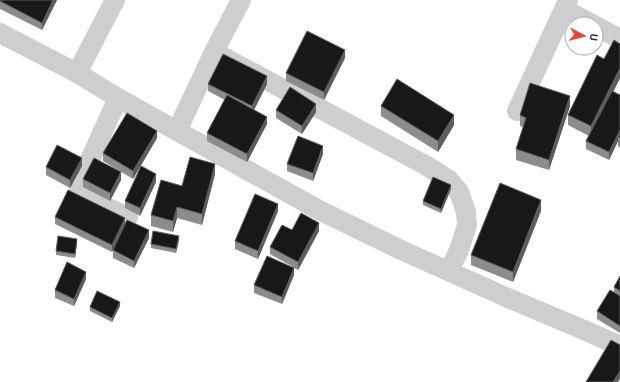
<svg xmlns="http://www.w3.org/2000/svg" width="620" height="382" viewBox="0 0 620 382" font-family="'Titillium Web',sans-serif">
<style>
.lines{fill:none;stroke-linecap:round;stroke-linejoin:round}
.minor{stroke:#cecece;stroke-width:20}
.wall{fill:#8c8c8c}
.shaded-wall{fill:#5d5d5d}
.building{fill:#181818;stroke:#5d5d5d}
</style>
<rect width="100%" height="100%" fill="#fff"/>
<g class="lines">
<path class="minor" d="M568,0L564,9L592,24
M596,26L620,39
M0,33L77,73L118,98L177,131L319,210L401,250L508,298L584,330L620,346
M214,52L427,166L449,180L459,192L466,212L467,225L459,250L449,271
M77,73L115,0
M118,98L80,182L79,190L81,196L128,217
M517,111L564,9
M177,131L214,52L241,0"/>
</g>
<path class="wall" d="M0,0H57L42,30L0,9Z
M620,44V78L613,92L620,95V147L618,146V141L609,160L586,149V141L589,136L568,125V115L604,59Z
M345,58L324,100L286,81V73Z
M208,84H267L254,110L267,124L247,162L207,141V133L225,100L208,91Z
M381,106L454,125L438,152L381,116Z
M570,106L549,170L516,160V149L523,127L520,126V115Z
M276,110L316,112L302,134L276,118Z
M157,138L133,179L103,161V153Z
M323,154L313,181L287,171V164Z
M82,166L70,188L46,175V167Z
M215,174L202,225L177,218L173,232L151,226V215L182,186Z
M83,179L121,180L110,201L83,187Z
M156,182L140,216L125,208V201Z
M451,189L441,213L423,205V201Z
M278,211L258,259L235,249V241Z
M541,211L513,282L471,265V255Z
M55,217L125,225L149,238L134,268L113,258V250L117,241L112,252L55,224Z
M292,230L319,231L298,270L294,268V275L282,304L254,293V285L293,267L270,254V247Z
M179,240L176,253L151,248V244Z
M77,243L75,258L56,255V251Z
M620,276V333L597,319V311L614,292V287Z
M86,279L74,306L55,298V290Z
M120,306L112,322L90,311V307Z"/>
<path class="shaded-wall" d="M53,0H57L42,30V23Z
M345,50V58L324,100V92Z
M620,68V78L591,137V126Z
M267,76V84L252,114V106Z
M570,96V106L549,170V160Z
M316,104V112L302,134V126Z
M454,115V125L438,152V141Z
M267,117V124L247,162V154Z
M620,130V138H618V141L609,160V152Z
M157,131V138L133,179V171Z
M323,146V154L313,181V173Z
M82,158V166L70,188V180Z
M215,164V174L202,225V214Z
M121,172V180L110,201V193Z
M156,174V182L140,216V208Z
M451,185V189L441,213V209Z
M541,200V211L513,282V272Z
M278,204V211L258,259V251Z
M177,207V218L173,232V221Z
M125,218V226L112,252V245Z
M319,223V231L298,270V262Z
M149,230V238L134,268V261Z
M179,236V240L176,253V249Z
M77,239V243L75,258V254Z
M294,268V275L282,304V297Z
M86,272V279L74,306V299Z
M120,302V306L112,322V318Z
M620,371V379L618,382H613Z"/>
<path class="building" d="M0,0H53L42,23L0,1Z
M307,31L345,50L324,92L286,73Z
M614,40L620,44V68L591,126L568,115L597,55L604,59Z
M223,54L267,76L252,106L208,84Z
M397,79L454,115L438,141L381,106Z
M530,83L570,96L549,160L516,149L526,118L520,115Z
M290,87L316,104L302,126L276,110Z
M612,91L620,95V130L609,152L586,141Z
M227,95L267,117L247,154L207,133Z
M127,113L157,131L133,171L103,153Z
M298,136L323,146L313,173L287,164Z
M57,145L82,158L70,180L46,167Z
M190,157L215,164L202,214L177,207L173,221L151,215L161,180L182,186Z
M94,158L121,172L110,193L83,179Z
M141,166L156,174L140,208L125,201Z
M433,177L451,185L441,209L423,201Z
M500,183L541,200L513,272L471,255Z
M68,190L125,218L112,245L55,217Z
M255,194L278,204L258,251L235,241Z
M301,213L319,223L298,262L270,247L282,225L292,230Z
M127,220L149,230L134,261L113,250Z
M153,231L179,236L176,249L151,244Z
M58,236L77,239L75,254L56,251Z
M267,256L294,268L282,297L254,285Z
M67,262L86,272L74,299L55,290Z
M620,276V291L614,287Z
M610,290L620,296V326L597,311Z
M97,291L120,302L112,318L90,307Z
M611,340L620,345V371L613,382H586Z"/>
<g transform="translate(584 36) rotate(97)"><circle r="19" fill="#ffffff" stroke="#adadad"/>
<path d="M0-3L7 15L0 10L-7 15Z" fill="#e2473a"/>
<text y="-6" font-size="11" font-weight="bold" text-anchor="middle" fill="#313131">U</text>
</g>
</svg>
